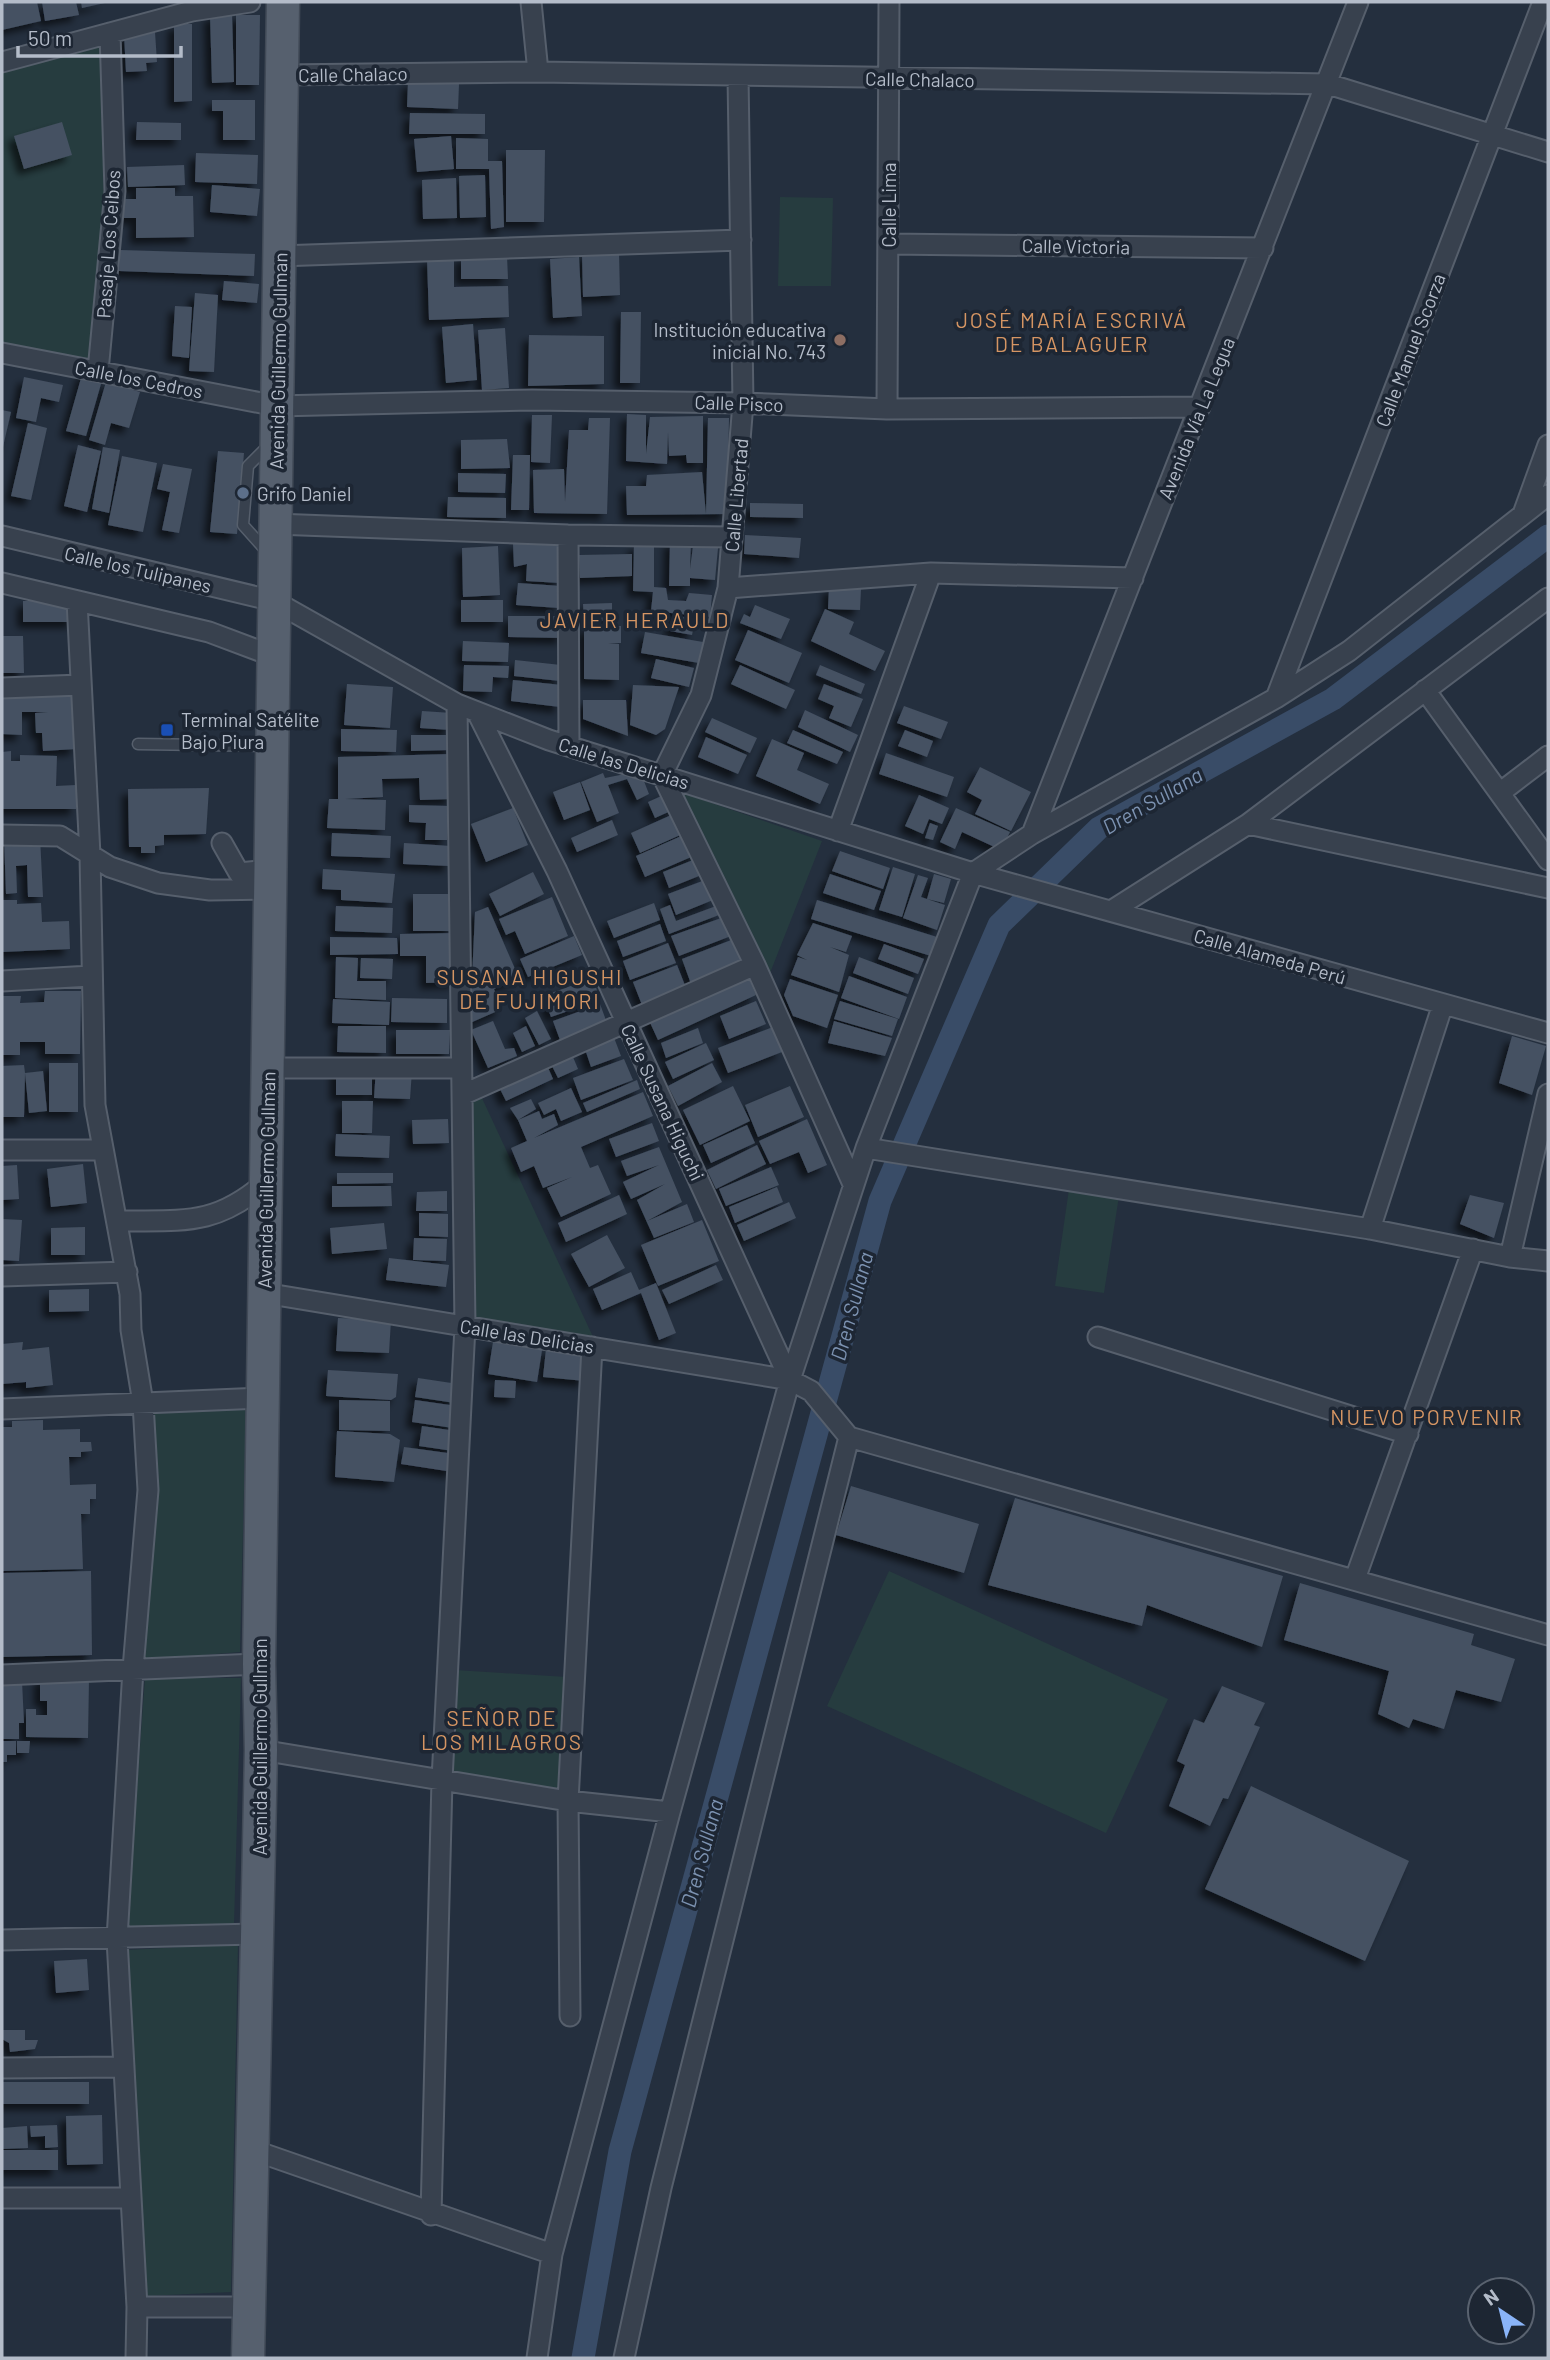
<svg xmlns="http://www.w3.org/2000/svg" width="1550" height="2360" viewBox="0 0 1550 2360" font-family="Barlow,sans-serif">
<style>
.green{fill:#263c3f}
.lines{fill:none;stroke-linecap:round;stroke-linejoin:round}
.canal{stroke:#394c67;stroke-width:23}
.building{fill:#455162;filter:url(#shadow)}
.lane-casing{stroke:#565f6c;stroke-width:13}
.street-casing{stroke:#565f6c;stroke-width:23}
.primary-casing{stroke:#414a57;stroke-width:35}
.lane{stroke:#38414e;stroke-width:10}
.street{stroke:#38414e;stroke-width:19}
.primary{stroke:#56606e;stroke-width:32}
.education-dot{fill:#8d6e63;stroke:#1d2633;stroke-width:2.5}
.service-dot{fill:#5c6f8a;stroke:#1d2633;stroke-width:2.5}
.transit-dot{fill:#1a4fb4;stroke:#1d2633;stroke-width:2.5}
.labels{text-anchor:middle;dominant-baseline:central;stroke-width:7;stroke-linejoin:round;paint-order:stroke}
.street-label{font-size:19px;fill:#b4bcc9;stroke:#1d2633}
.poi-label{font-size:19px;fill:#b4bcc9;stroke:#1d2633;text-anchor:start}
.neighbourhood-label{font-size:21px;letter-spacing:2px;fill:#d59563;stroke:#1d2633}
.water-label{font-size:21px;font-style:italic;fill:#7c92b1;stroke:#1d2633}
</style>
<defs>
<filter id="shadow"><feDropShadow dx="-6" dy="6" stdDeviation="3.5" flood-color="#0009"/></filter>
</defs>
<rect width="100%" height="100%" fill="#242f3e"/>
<path class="green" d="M100,43L104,202L89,360L2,342V70Z
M780,197L833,198L831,286H778Z
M680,792L822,841L770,973Z
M481,1096L594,1339L476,1320L473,1100Z
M1069,1189L1119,1196L1104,1293L1055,1286Z
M246,1408L240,1652L143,1660L159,1482L154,1414Z
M889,1571L1168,1699L1106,1833L827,1706Z
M455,1670L567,1677L563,1792L451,1776Z
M145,1678H241L234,1925L127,1926Z
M238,1944L231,2292L147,2296L126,1950Z"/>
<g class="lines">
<path class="canal" d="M583,2358L620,2151L880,1201L999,925L1099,828L1333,699L1548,536"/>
</g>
<path class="building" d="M2,2H37L41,21L2,30Z
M42,2H76L79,15L45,21Z
M81,2H105V3L82,8Z
M232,14L234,82L212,83L210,15Z
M236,15H260L259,85H236Z
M174,24H192V101L174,102Z
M155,32L157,62L146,63L147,71L126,72L124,34Z
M408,82L459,84L458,109L407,107Z
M212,100H255V140H223V111H212Z
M410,113L485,114V134H409Z
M62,122L72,155L24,169L14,136Z
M137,122L181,123V140H136Z
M451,136L454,169L417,172L414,139Z
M456,138L488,139V161H502L504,227L491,229L489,169H456Z
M506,150H545L544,222H506Z
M196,153L258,155L257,184L195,182Z
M184,165L185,185L128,187L127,167Z
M485,175L486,217L460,218L459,176Z
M456,178L457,218L423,219L422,180Z
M212,185L260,189L257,216L210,212Z
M136,188H175V196H193L194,237L136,238V218H122V199H136Z
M120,250L255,254L254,276L119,271Z
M619,253L620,295L583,297L582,254Z
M461,256H507L508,279H461Z
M579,257L582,316L553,318L550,259Z
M454,258V287L508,286L509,317L429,320L427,259Z
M224,281L259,284L257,303L222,300Z
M195,293L218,295L214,372L189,371Z
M175,306L192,307L189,358L172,356Z
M621,312H641L640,383H620Z
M473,324L477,380L446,383L442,327Z
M505,328L509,388L482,390L478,330Z
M529,335L604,336V384L528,386Z
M83,371L103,377L86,436L66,431Z
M24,377L63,385L59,402L41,398L36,422L16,418Z
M106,382L140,392L129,428L111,423L105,445L89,440Z
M2,410L11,412L3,447H2Z
M627,414L646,415V454L650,417L703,416V463H687L686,455L669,456L668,432L667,464L626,461Z
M532,415H552L550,463L531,462Z
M589,418H610L607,514L534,513L533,470L564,469L565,502L569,430H588Z
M708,418H729L727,514L627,515L626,486H646L647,475L702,472L706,514Z
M28,423L47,428L31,500L11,496Z
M507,439L510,468L461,469V440Z
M78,445L101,451L87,512L64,506Z
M103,447L120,450L109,513L92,509Z
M218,451L244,453L237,534L210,532Z
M513,455H530L529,510H511Z
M122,456L157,463L143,532L108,525Z
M163,464L192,469L179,533L162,530L170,492L157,489Z
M458,473L506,474L505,493L458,492Z
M448,497L506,498V518L447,517Z
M750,503L803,504V518L750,517Z
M745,535L801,538L799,558L744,554Z
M670,541H691L690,569L693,546L718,548L715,580L690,578V586H669Z
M562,543L560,583L526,581L527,564L514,567L513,544Z
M634,545L654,546V587L666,588L668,600L686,601L689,593L712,595L710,617L651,611L653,592L633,591Z
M498,546L500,595L463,597L462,548Z
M632,554V576L580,578L579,555Z
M518,583L561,586L559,608L516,605Z
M829,587L861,589L860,610L828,609Z
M461,600H503V622H461Z
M23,601H74V622H23Z
M612,603V620L584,622L583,604Z
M755,605L790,619L781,639L740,623L744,614L750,617Z
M825,609L854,622L849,634L885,651L875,671L811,641Z
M673,615L695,619L692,635L670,631Z
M508,616H563V638L508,637Z
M621,626V643H608L619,644V680L584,679V627Z
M748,630L802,653L789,683L735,660Z
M645,632L703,642L699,663L641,653Z
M3,636H23L24,673H3Z
M463,641L509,643L508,662L462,661Z
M656,659L694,668L689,687L651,678Z
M515,660L561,665L560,681L514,676Z
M464,665L509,666L508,678L493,677L492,692L463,691Z
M740,665L795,690L786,709L731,684Z
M820,665L865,684L861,694L816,675Z
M513,680L562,685L560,707L511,701Z
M347,684L393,687L390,728L344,725Z
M824,684L863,699L851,727L829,718L834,706L818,699Z
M633,685L679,687L665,729L656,735L630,725Z
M2,692H75L76,749L43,751L42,733H36L35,713L48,712H22V735L2,734Z
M583,700H626L628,736L583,719Z
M904,706L948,722L941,739L897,723Z
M805,710L858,735L850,752L798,727Z
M422,711L452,713L450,730L420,728Z
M712,718L757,738L750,753L705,732Z
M341,729L397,730L396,752L341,751Z
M793,730L843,752L837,764L787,743Z
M905,730L933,741L927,757L898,746Z
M411,735H452V750L411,751Z
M706,737L747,755L738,774L698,757Z
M772,739L804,753L797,770L829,784L820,804L756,776Z
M11,751V761H20V755L57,756L56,786L76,785V809H2V752Z
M886,753L954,777L947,797L879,774Z
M451,754L452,799L420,800L419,778L382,779L383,797L345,799L386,800L385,830L327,828L329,799H338V757Z
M980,767L1031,792L1011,831L975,814L982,800L967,792Z
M640,771L649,794L637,800L627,779L608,785L619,813L597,822L581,782L603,773L605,778Z
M580,782L590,810L564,820L553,792Z
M209,788L206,834L164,835V845L155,846V853H141V847H129L128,789Z
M668,793L675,809L655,818L648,802Z
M919,795L949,808L942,824L929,819L923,834L905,826Z
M409,805L448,806L447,840H425L426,823L409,822Z
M513,808L528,845L486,862L471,824Z
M956,808L1010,832L1001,850L962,832L955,849L940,842Z
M678,812L687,832L640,853L631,833Z
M612,820L618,835L577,852L571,838Z
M930,823L938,826L933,840L925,838Z
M332,833L391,836L390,858L331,856Z
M688,833L698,854L645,877L636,856Z
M40,837L43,897H28L27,865L16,866L17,893L6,894L4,838Z
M404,843L451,846L450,866L403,864Z
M840,851L890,868L883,889L832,871Z
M698,858L704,874L669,888L663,872Z
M893,867L915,874L902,917L879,910Z
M323,869L395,874L392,903L341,900V890L322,889Z
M533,872L544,894L500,916L489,894Z
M830,874L881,891L874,910L823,893Z
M934,874L951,879L944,903L927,899Z
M918,875L928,878L921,897L945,905L937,930L903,918Z
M705,880L713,900L676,915L668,894Z
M413,894H452V931H413Z
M552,897L568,936L525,954L515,931L506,935L499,919Z
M2,900H17V904L41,903L42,922L69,921L70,949L2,952Z
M817,900L937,937L931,956L811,919Z
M654,903L660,920L614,938L607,921Z
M670,905L676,921L716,906L719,915L669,934L660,909Z
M336,906L393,908L392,933L335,931Z
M488,907L519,978L494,989L502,1009L470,1023L475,912Z
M724,917L731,936L679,956L671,936Z
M813,923L852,936L846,952L830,947L849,955L839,992L791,975L798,957L807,960L797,955Z
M660,924L666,941L623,957L617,941Z
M456,933V982L426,983V956H400V934Z
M574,936L582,955L528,977L520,959Z
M330,937L397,938L398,954L330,955Z
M739,937L748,962L691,984L682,959Z
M668,943L676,963L630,980L623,961Z
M884,944L924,959L918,974L878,959Z
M336,957L358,958L357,981H386V1000L335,998Z
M859,957L914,978L908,994L853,973Z
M361,958L393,959L392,979L360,978Z
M677,965L686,988L642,1005L633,982Z
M746,972L756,995L658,1040L647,1016Z
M849,976L907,997L899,1019L841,998Z
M593,978L600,1000L551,1017L543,996Z
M790,979L838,995L827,1028L793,1016L784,995Z
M45,991H81L80,1054H45V1042H20V1055H2V996H21L20,1003L44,1002Z
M392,998L447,999V1023L391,1022Z
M333,999L390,1002L389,1025L332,1023Z
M756,1001L766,1024L729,1039L720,1016Z
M840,1001L898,1019L892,1036L834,1019Z
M600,1004L607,1023L560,1040L553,1021Z
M537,1011L551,1039L539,1045L525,1018Z
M493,1021L505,1049L514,1048L517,1056L488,1068L471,1030Z
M834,1021L892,1038L885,1056L828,1043Z
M338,1026H386V1053L337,1052Z
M526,1026L535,1046L522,1052L513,1033Z
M773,1027L782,1052L728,1073L718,1048Z
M698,1028L703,1043L666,1058L661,1043Z
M396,1030H450L449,1054H396Z
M613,1035L621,1056L591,1067L584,1046Z
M1512,1036L1546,1046L1532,1095L1499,1083Z
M706,1043L714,1060L673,1079L665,1062Z
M570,1050L578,1069L558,1078L549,1060Z
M624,1059L633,1080L581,1100L573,1078Z
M49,1063H78V1112H49Z
M546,1063L553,1079L506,1101L498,1085Z
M712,1063L722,1082L678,1106L668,1086Z
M24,1065L25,1073L43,1071L47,1111L29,1113L25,1073L24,1117H2V1066Z
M336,1067H372V1095H336Z
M376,1068L412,1070L410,1099L374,1098Z
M637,1080L640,1089L587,1112L583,1103Z
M733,1086L750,1121L700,1145L683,1110Z
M790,1086L804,1117L758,1137L745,1105Z
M571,1088L582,1112L561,1121L556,1109L544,1115L538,1103Z
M643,1092L653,1116L581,1147L590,1168L598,1165L611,1194L561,1217L547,1188L572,1177L543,1188L534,1166L521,1172L511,1148L527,1141L518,1120L539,1111L542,1119L554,1114L558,1125L534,1138Z
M531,1099L536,1109L518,1120L510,1108Z
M342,1101H373L372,1133H342Z
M448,1119L449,1143L413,1144L412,1120Z
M807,1119L827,1165L808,1173L799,1152L770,1164L759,1141Z
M652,1123L659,1141L616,1157L609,1139Z
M747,1125L755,1143L711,1163L703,1145Z
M336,1134L390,1136L389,1158L335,1156Z
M757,1145L766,1164L716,1189L707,1170Z
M659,1147L682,1202L647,1221L687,1204L694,1222L654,1238L637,1200L665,1184L631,1199L623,1182L659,1165L627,1176L621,1161Z
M83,1164L87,1203L51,1207L47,1169Z
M17,1165L19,1199L2,1200V1166Z
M771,1167L779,1185L726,1206L719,1189Z
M337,1173H393V1183L337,1184Z
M332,1186H391L392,1206L332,1207Z
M777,1187L783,1202L735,1223L729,1207Z
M447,1191V1211H416L417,1192Z
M619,1195L627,1214L566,1242L558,1223Z
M1470,1195L1504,1203L1494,1238L1460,1224Z
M789,1202L796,1218L744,1241L737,1225Z
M419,1213L448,1214V1237L419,1236Z
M2,1219L22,1220L19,1261L2,1260Z
M702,1220L719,1261L658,1286L641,1245Z
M384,1223L387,1249L332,1254L330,1228Z
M85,1227V1255H51V1228Z
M607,1235L625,1268L589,1287L571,1254Z
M414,1238L447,1239L446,1261L413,1260Z
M389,1258L449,1265L446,1287L386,1280Z
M716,1265L723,1280L669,1304L662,1290Z
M631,1272L639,1290L656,1283L676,1333L659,1340L641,1293L602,1310L593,1289Z
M89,1289V1311L49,1312V1290Z
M338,1318L391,1320L389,1353L336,1351Z
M23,1342L22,1350L49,1347L53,1385L26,1388V1382L2,1384V1344Z
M493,1342L542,1350L537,1382L488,1374Z
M546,1349L588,1353L585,1381L543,1377Z
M328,1370L398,1374L396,1397L391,1400L326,1396Z
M418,1378L458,1384L455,1403L415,1397Z
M495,1380L516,1381L515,1398L494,1397Z
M339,1400L390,1401V1431L339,1430Z
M415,1400L457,1406L453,1428L412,1422Z
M43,1420V1430L80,1429V1442H91L92,1451L81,1452V1457H69L70,1485L96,1484V1499H90V1514H81L83,1569L2,1571V1427H12V1421Z
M422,1426L456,1431L453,1451L419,1446Z
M337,1431L390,1434L400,1440L394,1482L335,1477Z
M404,1447L455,1454L453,1472L401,1464Z
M851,1486L979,1524L964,1573L836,1535Z
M1015,1498L1283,1576L1262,1647L1147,1605L1142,1626L988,1585Z
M91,1571L92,1655L2,1657V1573Z
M1300,1583L1474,1634L1471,1645L1515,1659L1501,1702L1456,1690L1444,1729L1413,1719L1409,1728L1378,1714L1389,1671L1284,1640Z
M40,1677L89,1678L88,1738L26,1737V1709H36V1715H47V1701H40Z
M2,1681H22L24,1723H19V1739H2Z
M1222,1686L1265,1703L1254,1725L1260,1727L1228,1799L1223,1798L1210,1826L1169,1806L1185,1765L1177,1761L1194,1719L1204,1723Z
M2,1741H16V1755H7V1762H2Z
M17,1741H30L29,1753H17Z
M1251,1786L1409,1861L1365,1961L1205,1889Z
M87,1959L89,1990L56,1993L54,1961Z
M2,2030H25V2040H38L35,2049L10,2052L9,2043L2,2039Z
M2,2082H89V2104H2Z
M102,2115L103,2164L67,2165L66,2116Z
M57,2125L58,2147L45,2148V2136L31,2137L30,2126Z
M27,2126L28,2148L2,2149V2128Z
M3,2150H58V2170H3Z"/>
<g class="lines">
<g class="lane-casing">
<path id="lane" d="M268,553L243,525L248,466L268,446
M138,744L268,746"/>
</g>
<g class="street-casing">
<path id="street" d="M531,2L538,72
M2,62L192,11L250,2
M282,75L538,72L1328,84L1548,152
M738,76L743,403L728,588L701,695L662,775L755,965L853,1184
M888,244L1263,248
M279,256L741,240
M2,353L277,406L532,400L743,403L887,409L1200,407
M98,371L115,191L110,33
M887,409L889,2
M1523,514L1548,445
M275,524L568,535L732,537
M568,535L569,746
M2,536L274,601L457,704L549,740L973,873L1548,1033
M2,583L209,632L273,656
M728,588L931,573L1133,578
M77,601L90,855L95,1105L130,1294L131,1330L143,1403L148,1490L133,1669L117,1939L137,2307L136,2358
M2,688L81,685
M1425,690L1548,860
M1276,698L1543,2
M477,712L557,871L790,1380
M1501,792L1548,756
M1248,824L1548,888
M838,831L931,573
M1032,834L1358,2
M2,835L60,836L110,867L158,883L210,890L270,889
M222,843L239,873L271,870
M1111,911L1248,824L1548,598
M2,981L91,976
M268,1068H461
M462,1095L755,965
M866,1148L1370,1229L1510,1257L1548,1261
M2,1150H101
M119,1221C182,1220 215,1227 266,1182
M1370,1229L1443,1004
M1510,1257L1548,1094
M2,1276L127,1272
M264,1293L790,1380L811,1391L849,1437L1548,1635
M1098,1337L1408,1434
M2,1409L263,1398
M1355,1579L1473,1249
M2,1675L259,1664
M261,1750L568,1801L670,1812
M2,1940L256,1934
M570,2016L568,1801L592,1347
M2,2068L124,2067
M253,2150L552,2254
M2,2198H131
M431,2215L442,1780L465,1326L457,704
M137,2307H248
M537,2358L552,2254L670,1812L790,1380L866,1148L973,873L1032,834L1276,698L1349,651L1548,495
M624,2358L661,2188L849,1437"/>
</g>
<g class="primary-casing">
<path id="primary" d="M248,2358L261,1750L259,1664L283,2"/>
</g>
<use href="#lane" class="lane"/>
<use href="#street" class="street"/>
<use href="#primary" class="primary"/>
</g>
<circle class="education-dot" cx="840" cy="340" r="7"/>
<circle class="service-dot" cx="243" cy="493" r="7"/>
<rect class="transit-dot" x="160" y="723" width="14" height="14" rx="3.5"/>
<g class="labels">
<g class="street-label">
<text transform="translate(353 74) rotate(-1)">Calle Chalaco</text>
<text transform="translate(920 79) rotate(1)">Calle Chalaco</text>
<text transform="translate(888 205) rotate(-90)">Calle Lima</text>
<text transform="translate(108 244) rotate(-86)">Pasaje Los Ceibos</text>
<text transform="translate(1076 246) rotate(1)">Calle Victoria</text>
<text transform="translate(1410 350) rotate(-69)">Calle Manuel Scorza</text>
<text transform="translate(278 361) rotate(-89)">Avenida Guillermo Gullman</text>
<text transform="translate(139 379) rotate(11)">Calle los Cedros</text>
<text transform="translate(739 403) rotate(2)">Calle Pisco</text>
<text transform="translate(1196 418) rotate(-68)">Avenida Vía La Legua</text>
<text transform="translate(736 495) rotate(-85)">Calle Libertad</text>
<text transform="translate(138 569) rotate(13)">Calle los Tulipanes</text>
<text transform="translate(624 763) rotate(17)">Calle las Delicias</text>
<text transform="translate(1270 956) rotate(16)">Calle Alameda Perú</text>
<text transform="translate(663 1102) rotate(65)">Calle Susana Higuchi</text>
<text transform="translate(266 1180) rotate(-89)">Avenida Guillermo Gullman</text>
<text transform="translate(527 1336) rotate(9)">Calle las Delicias</text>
<text transform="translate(259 1747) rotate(-90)">Avenida Guillermo Gullman</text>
</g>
<g class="poi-label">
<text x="826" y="329" text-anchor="end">Institución educativa<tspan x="826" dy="22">inicial No. 743</tspan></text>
<text x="257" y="493">Grifo Daniel</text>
<text x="181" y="719">Terminal Satélite<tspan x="181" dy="22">Bajo Piura</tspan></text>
</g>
<g class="neighbourhood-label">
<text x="1072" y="319">JOSÉ MARÍA ESCRIVÁ<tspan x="1072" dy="24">DE BALAGUER</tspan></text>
<text x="635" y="619">JAVIER HERAULD</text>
<text x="530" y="976">SUSANA HIGUSHI<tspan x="530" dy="24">DE FUJIMORI</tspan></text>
<text x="1427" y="1416">NUEVO PORVENIR</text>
<text x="502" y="1717">SEÑOR DE<tspan x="502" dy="24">LOS MILAGROS</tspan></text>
</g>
<g class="water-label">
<text transform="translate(1152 800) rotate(-30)">Dren Sullana</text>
<text transform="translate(851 1306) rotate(-75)">Dren Sullana</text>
<text transform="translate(701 1853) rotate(-75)">Dren Sullana</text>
</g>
</g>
<rect width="1550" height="2360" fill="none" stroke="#b4bcc9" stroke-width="7"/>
<g transform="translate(1501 2311) rotate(325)"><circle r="33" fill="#1d2633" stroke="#59626f" stroke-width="2"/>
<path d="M0-5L12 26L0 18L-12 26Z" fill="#8ab4f8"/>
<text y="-10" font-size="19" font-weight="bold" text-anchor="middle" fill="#b4bcc9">N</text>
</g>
<path d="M18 46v10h163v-10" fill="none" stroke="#b4bcc9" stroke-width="3.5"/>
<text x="28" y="46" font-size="21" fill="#b4bcc9" stroke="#1d2633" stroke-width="5" paint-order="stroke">50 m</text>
</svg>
